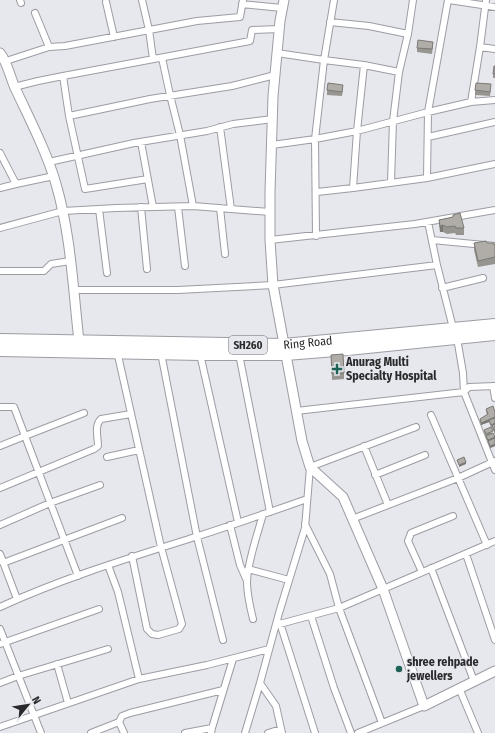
<svg xmlns="http://www.w3.org/2000/svg" width="495" height="733" viewBox="0 0 495 733" font-family="'Fira Sans Condensed',sans-serif">
<style>
.lines{fill:none;stroke-linecap:round;stroke-linejoin:round}
.street-casing{stroke:#9c9da3;stroke-width:8}
.secondary-casing{stroke:#9c9da3;stroke-width:11}
.highway-casing{stroke:#9c9da3;stroke-width:14}
.street{stroke:#fff;stroke-width:6}
.secondary{stroke:#fff;stroke-width:9}
.highway{stroke:#fff;stroke-width:12}
.wall{fill:#979590}
.shaded-wall{fill:#7b7976}
.building{fill:#b0ada8;stroke:#7b7976}
.poi-dot{fill:#1d6255;stroke:#e7e8ee;stroke-width:1.5}
.labels{text-anchor:middle;dominant-baseline:central;stroke-width:3;stroke-linejoin:round;paint-order:stroke}
.shield{fill:#e7e8ee;stroke:#636366;stroke-width:1}
.shield-label{font-size:11px;font-weight:bold;fill:#2a2a2c}
.street-label{font-size:12px;fill:#2a2a2c;stroke:#e7e8ee}
.poi-label{font-size:12px;font-weight:bold;fill:#2a2a2c;stroke:#e7e8ee;text-anchor:start}
</style>
<rect width="100%" height="100%" fill="#e7e8ee"/>
<g class="lines">
<g class="street-casing">
<path id="street" d="M20,0L21,3
M142,0L149,30L153,59
M449,0L495,7
M486,0L480,47L495,49
M106,2L114,37
M242,4L282,8
M35,13L49,47
M330,22L369,26L408,34L413,0
M277,53L324,60L315,139L316,236
M162,58L170,95L180,135L193,206
M6,61L49,47L65,46L197,21L240,17L243,0
M364,65L399,72
M63,76L250,41L252,30L279,29
M14,87L38,81L63,76L69,116L150,99L232,86L275,75
M471,102L480,47
M69,116L85,189L148,179
M220,127L231,209
M428,137L495,122
M141,142L153,207
M272,145L315,139L357,131L428,112L471,102L495,100
M0,153L16,184L54,176
M49,162L134,143L207,131L233,124L273,119
M427,178L428,112L448,0
M391,182L393,121L399,72L408,34
M0,188L16,184
M353,188L427,178L495,164
M317,192L353,188L357,131L364,65L324,60L334,0
M141,207L147,269
M178,207L185,266
M220,208L225,254
M99,209L107,273
M428,222L437,265L453,328
M0,228L63,211L116,208L193,206L270,212
M270,240L415,224L495,210
M432,240L495,246
M0,271H44L51,264L70,261
M442,288L483,278
M73,290H178L273,285L437,265
M457,338L463,373L464,392
M117,351L161,547L182,624L179,629L158,635L152,634L147,629L132,556
M161,353L197,537L223,640
M200,354L238,522
M239,354L270,512
M493,386L495,398
M464,392L469,387L495,386
M0,407H14L25,436L0,446
M296,411L464,392L495,470
M431,415L487,545
M364,446L388,505
M107,457L139,450
M375,475L425,455
M0,488L94,449L98,446C98,437 94,425 101,419L131,414
M352,519L458,478L495,461
M305,524L330,574L339,608L382,723
M0,525L50,503L100,485
M230,525L240,565L247,581
M0,554L17,599
M466,554L495,640
M3,563L122,518
M108,565L118,592L139,679L207,665L269,649
M431,568L474,681
M248,569L289,580
M422,572L408,541L411,533L453,516
M78,576L25,436L84,413
M0,607C63,578 129,558 195,537C233,525 270,512 307,499
M311,616L334,688L351,733
M253,619C250,607 247,594 247,582C247,563 258,533 263,514
M280,623L315,733
M276,625L339,608L495,541
M0,629L41,733
M0,644L99,609
M57,664L68,703
M0,683L18,676L108,649
M260,683L276,706L282,733
M459,688L478,733
M119,722L122,716L130,713L223,690
M0,727L139,679
M212,728L233,659
M91,733L119,722L124,733
M185,733L212,728L211,733
M245,733L260,683L279,613L305,528L310,467L416,427
M268,733L281,729
M358,733L424,706"/>
</g>
<g class="secondary-casing">
<path id="secondary" d="M284,0L280,21L273,96L270,192V240L273,285L302,441L310,467L343,497L383,589L424,706L495,671
M0,53C9,65 10,79 17,92C31,122 47,153 56,184C71,235 73,289 79,341"/>
</g>
<g class="highway-casing">
<g id="highway">
<path id="s1" d="M0,340L284,345L495,325"/>
<path d="M0,350L200,354H286L348,349L495,334"/>
</g>
</g>
<use href="#street" class="street"/>
<use href="#secondary" class="secondary"/>
<use href="#highway" class="highway"/>
</g>
<path class="wall" d="M433,47L432,54L417,52V48Z
M495,66V78H493V74Z
M343,89L342,96L327,95V90Z
M491,89L490,96L475,95V90Z
M453,215L464,228V235H456L455,233L447,234L443,232H440L439,226V220L453,217Z
M474,243H487L495,244V264L478,267L474,250Z
M331,355L344,373V379L332,380Z
M486,409L495,412V435L492,427H491L489,422L481,425L480,421V419L487,415L486,411Z
M484,430L493,433L495,437V446L490,448L488,442L486,438L484,432Z"/>
<path class="shaded-wall" d="M443,225V232H440V226Z
M495,417V419L489,420V422L481,425V423Z
M495,437V439L488,442V440Z
M495,444V446L490,448V446Z
M466,462V464L459,467V465Z"/>
<path class="building" d="M418,40L433,42L432,49L417,48Z
M494,66H495V74H493Z
M328,83L343,85L342,92L327,90Z
M476,83L491,84L490,92L475,90Z
M460,213L464,228H456L455,226L447,227L443,225L440,226L439,220L453,217V215Z
M486,241L487,243H494V245L495,244V257L478,261L474,243Z
M343,354L344,373L332,374L331,355Z
M493,406L495,412V417L481,423L480,419L488,414L486,409Z
M495,418V423L491,425L489,420Z
M495,424V430H494L492,425Z
M491,427L493,431L486,434L484,430Z
M493,433L495,437L488,440L486,436Z
M495,438V444L490,446L488,441Z
M464,457L466,462L459,465L457,460Z"/>
<g class="poi-dot">
<path d="M335 363h4v4h4v4h-4v4h-4v-4h-4v-4h4z"/>
<circle cx="399" cy="669" r="4"/>
</g>
<g class="labels">
<rect class="shield" x="229" y="336" width="38" height="18" rx="3"/>
<g class="shield-label">
<text x="248" y="345">SH260</text>
</g>
<g class="street-label">
<text stroke="none"><textPath href="#s1" startOffset="308">Ring Road</textPath></text>
</g>
<g class="poi-label">
<text x="346" y="362">Anurag Multi<tspan x="346" dy="14">Specialty Hospital</tspan></text>
<text x="407" y="662">shree rehpade<tspan x="407" dy="14">jewellers</tspan></text>
</g>
</g>
<g transform="translate(28 705) rotate(60)" stroke="#e7e8ee" stroke-width="3" paint-order="stroke">
<path d="M0-3L7 15L0 10L-7 15Z" fill="#2a2a2c"/>
<text y="-6" font-size="11" font-weight="bold" text-anchor="middle" fill="#2a2a2c">N</text>
</g>
</svg>
